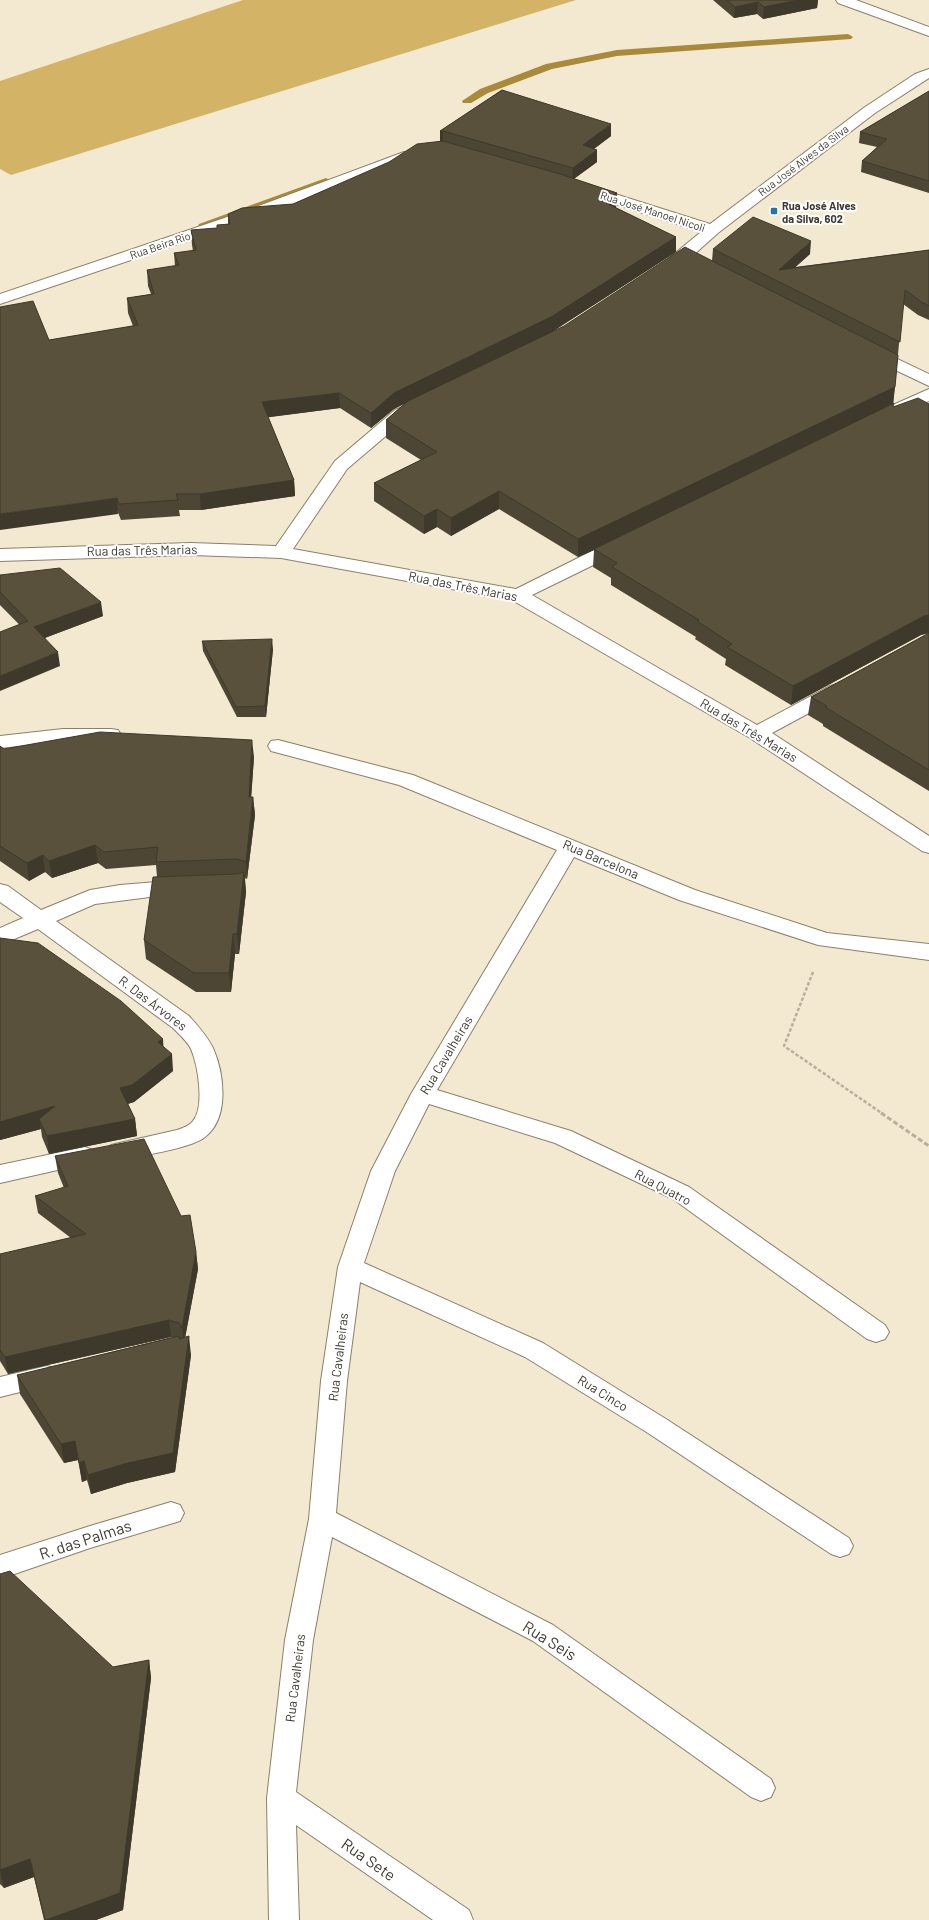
<svg xmlns="http://www.w3.org/2000/svg" width="929" height="1920" viewBox="0 0 929 1920" font-family="Barlow,sans-serif">
<style>
.forest{fill:#d3b466}
.lines{fill:none;stroke-linecap:round;stroke-linejoin:round}
.stream{fill:#a88a3a;fill-rule:evenodd}
.minor-casing{stroke:#8a816b;stroke-width:2}
.path-far1{stroke:#b8b09c;stroke-width:2.5;stroke-dasharray:3.5 2;stroke-linecap:butt}
.path{stroke:#b8b09c;stroke-width:3;stroke-dasharray:5 2.5;stroke-linecap:butt}
.minor{fill:#fff;fill-rule:evenodd}
.wall{fill:#4d4634}
.shaded-wall{fill:#3e392a}
.building{fill:#59513c;stroke:#3e392a}
.poi-dot{fill:#2076a6;stroke:#fff;stroke-width:1.5}
.labels{text-anchor:middle;dominant-baseline:central;stroke-width:4;stroke-linejoin:round;paint-order:stroke}
.far-street-label{font-size:11px;fill:#3e3a30;stroke:#fff}
.far-poi-label{font-size:11px;font-weight:bold;fill:#3e3a30;stroke:#fff;text-anchor:start}
.street-label{font-size:13px;fill:#3e3a30;stroke:#fff}
.near-street-label{font-size:16px;fill:#3e3a30;stroke:#fff}
</style>
<rect width="100%" height="100%" fill="#f3e9d0"/>
<path class="forest" d="M243,0H576L11,175L0,169V81Z"/>
<g class="lines">
<path class="stream" d="M848,34L853,37L851,39L617,56L552,69L488,93L471,103H463L462,101L480,89L546,64L617,50Z
M326,178L331,181L330,183L207,228L203,229L198,226L199,224Z"/>
<g class="minor-casing">
<path id="minor" d="M836,0H856L929,27V36L838,3Z
M929,69V78L875,113L718,233L689,259L671,271L665,273L659,271L657,268L701,232L581,193L579,190L581,187L587,185L593,187L710,224L865,107L915,74Z
M404,152L409,154L412,157L409,160L259,217L0,304V294L248,210Z
M872,347L929,374V386L866,356L864,352L866,348Z
M929,389V401L892,417L886,416L883,412L886,408Z
M410,404L416,405L419,409L416,413L407,418L347,469L293,549L516,589L614,540L621,538L628,540L630,544L628,548L532,595L757,725L830,686L837,684L844,686L847,690L844,694L772,733L929,836V853L922,851L750,738L512,600L281,558L191,555L0,561V549L191,543L276,546L335,461L395,410Z
M63,729H111L118,730L121,735L118,740L111,741H63L0,748V736Z
M278,740L413,775L695,890L827,933L929,944V960L818,945L679,900L574,857L437,1090L571,1131L689,1187L885,1325L889,1332L885,1339L876,1342L867,1339L673,1199L555,1143L429,1104L395,1171L364,1263L543,1343L666,1419L849,1538L853,1546L849,1554L840,1557L831,1554L648,1433L525,1357L360,1282L347,1381L336,1513L553,1625L771,1779L775,1788L771,1797L761,1801L751,1797L533,1641L332,1537L313,1640L296,1792L469,1910L473,1920H433L296,1825L299,1920H269L267,1798L285,1640L309,1519L321,1381L338,1267L371,1171L411,1094L557,850L399,785L271,751L268,746L271,741Z
M181,880L189,882L192,887L189,892L95,904L56,921L189,1016C198,1026 207,1036 213,1048C224,1073 230,1118 205,1137C190,1149 139,1156 119,1160L111,1157L107,1151L111,1145L177,1130C183,1128 189,1126 193,1121C205,1107 198,1065 191,1049C187,1041 179,1034 173,1028L38,929L0,945V928L23,918L0,902V884L8,886L41,910L90,890L120,885Z
M85,1147L93,1150L97,1156L93,1162L0,1183V1165Z
M47,1366L56,1369L60,1376L56,1383L0,1397V1377Z
M171,1502L180,1505L184,1513L180,1521L90,1548L0,1579V1555L90,1526Z"/>
</g>
<path class="path-far1" d="M813,972L784,1046L883,1114"/>
<path class="path" d="M881,1113L929,1146"/>
<use href="#minor" class="minor"/>
</g>
<path class="wall" d="M713,0H818L817,8L763,19L757,14L734,18Z
M502,90L611,136L594,149L597,150V162L574,179L617,193L616,208L676,237V252L552,332L712,261L713,249L810,254L795,267L929,250V320L918,315L903,304L893,404V407L929,404V791L823,726V724L808,715L811,697L929,633L921,635L791,705L725,665L726,659L695,639L696,637L611,585V578L593,567L594,550L578,557L499,509L451,536L437,527L424,534L374,501V483L421,460L386,438V420L405,403L394,409L371,428L340,408L268,417L294,480L295,496L201,510H179L180,516L121,520L49,340L133,326L128,313L127,298L151,294L148,286L147,270L175,266L174,253L193,251L192,245L191,230L217,228L228,224V214L293,204L440,141V131Z
M929,91V193L861,172L862,161L877,147L859,143L860,132Z
M0,575L103,616L45,638L60,666L0,605Z
M202,641L273,649L266,717H237L203,651Z
M0,746L4,749L254,757L251,797H253L255,815L247,879L245,878L246,892L239,954H235L231,992H196L146,959L144,940L157,877L156,865L106,869L98,863L52,878L45,872L29,881L0,861Z
M0,938L163,1039V1047L173,1071L134,1102L128,1104L135,1119L137,1136L49,1154L42,1137L41,1129L0,1140Z
M55,1156L196,1252L198,1269L185,1337L191,1355L175,1472L127,1483L91,1494L87,1480L82,1482L78,1460L64,1463L20,1394L17,1375L173,1337H171L8,1374L0,1361V1254L71,1238L38,1213L35,1196L64,1188L58,1173Z
M0,1574L113,1667L149,1660L151,1678L123,1910L96,1920H44L34,1877L4,1888L0,1884Z"/>
<path class="shaded-wall" d="M799,0H818L817,8L763,19L764,7Z
M758,2L757,14L734,18L735,7Z
M611,124V136L583,157V145Z
M440,131H443V143H440Z
M597,150V162L572,180L573,168Z
M617,193L616,208L602,201Z
M676,237V252L550,333L394,409L371,428V413L394,393Z
M811,241L810,254L779,282V270Z
M895,387L893,405L594,549V550L578,557V539Z
M339,393L340,408L263,418L262,402Z
M294,480L295,496L201,510L200,494Z
M499,491V509L451,536V518Z
M117,498L118,514L0,530V514Z
M437,509V527L424,534V516Z
M101,602L103,616L36,641L34,627Z
M929,615V633L921,635L791,705L793,686L924,616Z
M272,639L273,649L266,717L265,706Z
M58,652L60,666L0,691V676Z
M252,740L254,757L250,815L249,797Z
M253,797L255,815L247,879L246,862Z
M95,845L98,863L52,878L49,861Z
M43,855L45,872L29,881L27,863Z
M244,872L246,892L239,954L237,934Z
M233,934L235,954L231,992L229,973Z
M163,1039L164,1056L158,1042Z
M172,1054L173,1071L134,1102L123,1105L120,1088Z
M55,1106L39,1119L41,1129L0,1140V1122Z
M135,1119L137,1136L49,1154L47,1136Z
M196,1252L198,1269L184,1344L182,1328Z
M169,1320L171,1337L8,1374L5,1357Z
M189,1336L191,1355L175,1472L127,1483L91,1494L88,1475Z
M75,1441L78,1460L64,1463L61,1444Z
M84,1461L87,1480L82,1482L79,1463Z
M149,1660L151,1678L123,1910L96,1920H46Z
M30,1859L34,1877L4,1888L0,1870Z"/>
<path class="building" d="M727,0H799L764,7L758,2L735,7Z
M502,90L611,124L583,145L597,150L573,168L443,131H440Z
M929,91V181L862,161L887,139L860,132Z
M443,141L560,174L617,193L602,201L676,237L551,317L394,393L371,413L339,393L262,402L294,480L200,494H176L178,500L119,504L117,498L0,514V307L33,301L49,340L138,325L127,298L154,294L147,270L179,265L174,253L196,250L191,230L217,228V225L230,224L228,214L242,208L293,204L389,162L417,144Z
M753,217L811,241L779,270L929,250V306L920,301L905,290L900,342L713,249Z
M685,247L898,355L895,387L578,539L499,491L451,518L437,509L424,516L374,483L437,452L386,420L408,401L564,326Z
M918,398L929,404V615L924,616L793,686L727,647L732,644L697,621L699,620L612,567L617,563L594,549L894,403L893,407Z
M60,568L101,602L34,627L58,652L0,676V632L28,621L0,592V575Z
M929,633V770L825,707L827,706L811,697Z
M272,639L265,706L236,707L202,641Z
M100,732L252,740L249,797H253L246,862L237,859L156,862L158,847L104,852L95,845L49,861L43,855L27,863L0,846V746L4,749Z
M244,872L237,934H233L229,973H194L144,940L153,877L237,874Z
M0,938L38,943L121,1001L163,1039L158,1042L172,1054L132,1085L120,1088L135,1119L47,1136L39,1119L55,1106L0,1122Z
M144,1139L181,1216L190,1215L196,1252L182,1328L179,1323L169,1320L5,1357L0,1350V1254L86,1234L35,1196L68,1186L55,1156Z
M179,1336V1339L189,1336L173,1453L124,1464L88,1475L84,1461L79,1463L75,1441L61,1444L17,1375Z
M10,1571L113,1667L149,1660L120,1893L46,1920H45L30,1859L0,1870V1574Z"/>
<rect class="poi-dot" x="770" y="207" width="8" height="8" rx="2"/>
<g class="labels">
<g class="far-street-label">
<text transform="translate(803 160) rotate(-37)">Rua José Alves da Silva</text>
<text transform="translate(653 211) rotate(18)">Rua José Manoel Nicoli</text>
<text transform="translate(160 245) rotate(-19)">Rua Beira Rio</text>
</g>
<g class="far-poi-label">
<text x="782" y="205">Rua José Alves<tspan x="782" dy="13">da Silva, 602</tspan></text>
</g>
<g class="street-label">
<text transform="translate(142 550) rotate(-1)">Rua das Três Marias</text>
<text transform="translate(463 586) rotate(11)">Rua das Três Marias</text>
<text transform="translate(749 730) rotate(31)">Rua das Três Marias</text>
<text transform="translate(601 859) rotate(23)">Rua Barcelona</text>
<text transform="translate(153 1003) rotate(37)">R. Das Árvores</text>
<text transform="translate(446 1055) rotate(-59)">Rua Cavalheiras</text>
<text transform="translate(663 1187) rotate(28)">Rua Quatro</text>
<text transform="translate(338 1357) rotate(-83)">Rua Cavalheiras</text>
<text transform="translate(603 1393) rotate(32)">Rua Cinco</text>
<text transform="translate(295 1678) rotate(-83)">Rua Cavalheiras</text>
</g>
<g class="near-street-label">
<text transform="translate(85 1539) rotate(-18)">R. das Palmas</text>
<text transform="translate(550 1640) rotate(32)">Rua Seis</text>
<text transform="translate(369 1859) rotate(35)">Rua Sete</text>
</g>
</g>
</svg>
